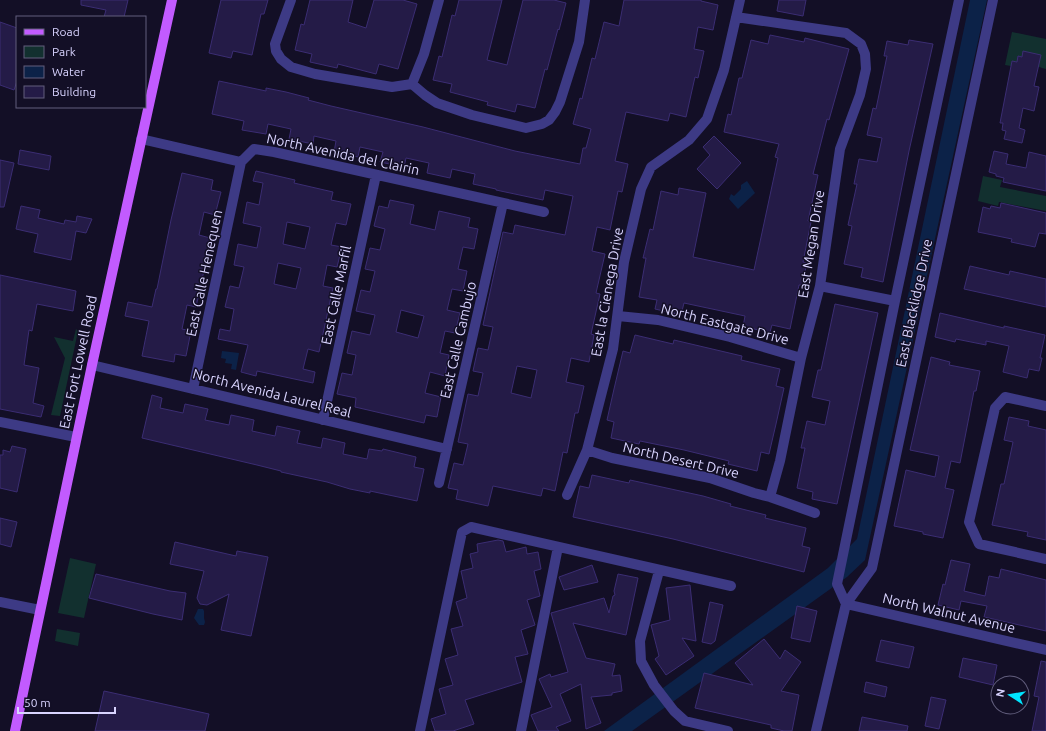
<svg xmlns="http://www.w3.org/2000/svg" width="1046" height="731" viewBox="0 0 1046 731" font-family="Ubuntu,sans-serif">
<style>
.green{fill:#12302f}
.water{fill:#0c2248}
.building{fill:#241b47;stroke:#3b2d73;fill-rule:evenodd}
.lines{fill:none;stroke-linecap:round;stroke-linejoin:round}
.minor{stroke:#3d3a85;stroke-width:10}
.major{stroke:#c25bff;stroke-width:10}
.labels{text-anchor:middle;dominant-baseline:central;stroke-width:3;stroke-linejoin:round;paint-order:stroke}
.street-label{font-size:14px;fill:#d9d4ff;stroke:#130f26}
</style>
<rect width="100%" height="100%" fill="#130f26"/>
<path class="green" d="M1012,32L1046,39V69C1035,67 1028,58 1018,56L1017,62L1012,61L1011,66L1005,65Z
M983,176L1002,180L1000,187L1046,196V211L999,202L998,206L978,201Z
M76,329L78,331L60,416L51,415L65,358L54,337L73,341Z
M70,558L96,564L84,618L58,613Z
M57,629L80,633L78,646L55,641Z"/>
<path class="water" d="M970,0H987L865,560L847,577L632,731H604L828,568L857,539Z
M747,181L755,193L738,209L729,199L731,194L734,196L741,189V185Z
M222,351L239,353L236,370L231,369L232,364L225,363L226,359L221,358Z
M198,609H203L204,611V618L205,622L204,625H199L194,618Z"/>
<path class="building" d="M81,0H128L124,17H104L106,10L81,5Z
M221,0H268L264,14H261L252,55L233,51L231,58L209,53Z
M310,0H353L348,22L366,28L374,0H403L417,4L398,69L379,64L376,74L338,64L337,68L310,62L312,54L295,50L301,24L304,25Z
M459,0H502L487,60L507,65L523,0H554L566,3L559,30L558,29L547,70L545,69L535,108L517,104L515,112L487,105L488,102L450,92L452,84L433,80L439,56L442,57L452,15L455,16Z
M624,0H701V1L718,5L713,30L698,27L694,49L704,51L698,78L695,77L686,117L670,113L668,121L626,112L615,161L628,164L622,192L618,191L610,230L597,227L592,251L605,254L596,293L600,294L591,334L594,335L589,362L571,358L566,382L584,386L578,413H575L567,453L563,452L555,491L543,488L541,496L493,486L488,506L456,499L458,490L448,488L454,463L463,465L468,444L458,442L468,394L478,396L483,373L473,371L478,348L488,350L493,327L483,325L503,232L513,234L515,225L565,235L573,196L545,190L543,200L496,190V189L473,184L475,174L452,169L450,178L427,173L429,163L406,158L404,167L380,162L383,152L360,147L358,157L334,152L336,141L314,136L313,144L289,139L291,129L268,124L266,134L242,130L244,121L212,114L219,81L266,91V88L286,92L309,98L308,100L331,106L423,127L515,151L580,164L583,148H586L591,129L573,124L580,98L582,99L592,58L595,59L604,22L619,26ZM517,366L537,370L531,398L511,393Z
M779,0H806L803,16L777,11Z
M0,22L17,28V81L14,90L0,85Z
M770,35L804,42L805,38L849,49L829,120L827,119L813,174L818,175L808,221L811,222L803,262L807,263L802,285H799L790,329L772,325L770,332L743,327L745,316L684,303L681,315L655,309L657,300L639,297L646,258H643L650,229L653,230L661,191L678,195L679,188L706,193L693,257L754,270L778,158L775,157L779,144L724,132L728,114L731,115L739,78H742L751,40L768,44Z
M909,40L933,44L909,151L883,282L861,277L863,268L844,264L852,226L848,225L857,184H854L859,159L877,162L882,138L867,135L873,108L876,109L887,56H884L887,41L908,45Z
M1023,51L1041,55L1034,86L1039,87L1034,111L1023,108L1019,128L1025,130L1022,143L1004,139L1006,131L1002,130L1003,123H1000L1012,61L1017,62L1018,56L1022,57Z
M714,136L741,163L717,189L697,169L710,155L703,147Z
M20,150L51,156L49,170L18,164Z
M994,151L1008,154L1006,164L1026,168L1029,152L1046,156V191L1003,182L1004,178L996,176V174L989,172Z
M0,160L14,163L4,207H0Z
M256,171L295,180L294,183L333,192L331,200L351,204L346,225L336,223L331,245L342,247L337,267L327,265L323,286L333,288L319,352L308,349L303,369L315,372L313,383L257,371L256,376L241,372L248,345L218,339L220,329L230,331L234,309L225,307L230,286L239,288L244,267L234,265L238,244L257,248L261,227L243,223L247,202L259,205L263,183L253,181ZM287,222L310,227L305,249L283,244ZM278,263L301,268L296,289L274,284Z
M182,173L213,180L211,190L221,192L215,215L204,212L199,235L210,238L208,252L196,307L187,305L182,329L191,331L186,356L175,354L174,362L142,356L149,321L125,316L128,302L152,307L156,289H157L171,220Z
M390,200L414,205L410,224L435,230L439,211L470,218L468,227L478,229L474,249L463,247L458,269L467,271L463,291L452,289L447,310L460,313L455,333L445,331L440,353L449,355L445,376L430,372L425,393L441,397L437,417L426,415L424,423L355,407L356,398L337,394L342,373L352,375L356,355L347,353L352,331L370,335L375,315L356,311L361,290L370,292L375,271L365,269L370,248L380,250L385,229L374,226L379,206L388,208ZM401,310L424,316L418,338L396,332Z
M1001,203L1046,213V234L1039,233L1035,247L1011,242L1012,239L978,232L983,207L990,209L991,206L1000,208Z
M21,206L40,210L38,218L64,224L65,220L76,222L77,216L92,219L86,233L76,231L71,260L34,252L38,234L16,229Z
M970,266L1009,275L1010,271L1046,279V307L964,289Z
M0,275L76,291L73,311L37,304L32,331L29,330L24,365L39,368L33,403L44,406L41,417L0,409Z
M835,304L878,313L837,504L812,499L813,492L797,488L805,448H801L807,421L825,425L830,401L812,397L818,370H821Z
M940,313L1004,328V326L1045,335L1040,358H1042L1039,371L1029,369L1027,378L1003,372L1009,346L986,341V345L956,339L955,342L935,337Z
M635,335L673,344L674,340L742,356L741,360L780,369L776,386L784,388L776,424L769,454L761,452L757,471L728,464L729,461L684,450L640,441L639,444L611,438L614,422L607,420L614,389L623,351L630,353Z
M931,357L950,362L949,365L980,371L976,391H974L960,463L951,461L945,488L954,490L943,538L923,534V532L894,526L906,470L935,477L939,456L910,450Z
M152,395L162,398L160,408L183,413L185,404L208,409L205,420L229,425L231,415L254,420L252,431L275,436L277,426L300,431L297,443L321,448L323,438L345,443L343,454L367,459L369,449L382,451L383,449L416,457L414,467L424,469L417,501L370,491V493L350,489L327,482L281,472V471L257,465L142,438Z
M1009,417L1029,421L1028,426L1046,430V540L1027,536L1028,532L992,525L1001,484H1004L1013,442L1004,440Z
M12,446L26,449L17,492L0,488V455H3V450L10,452Z
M592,475L629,483L630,480L703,496L731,504L730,506L766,515L765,518L806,528L802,546L810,548L804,572L673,539L573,517L580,486L589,488Z
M0,518L17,522L11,547L0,544Z
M498,540L503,541L506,552L526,547L527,554L538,552L541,569L534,571L540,596L527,600L535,625L521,630L528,654L515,657L522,682L465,700L474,724L453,731H435L431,719L446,714L439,689L453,685L445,659L458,655L451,629L463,626L456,602L467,598L461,571L473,568L470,554L478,552L477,544Z
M175,542L236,556L237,551L268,557L251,636L221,630L229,594L207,605L200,604L197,598L204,571L170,564Z
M951,560L970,564L964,591L985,596L989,576L999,578L1001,569L1046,580V631L984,617L987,606L961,601L959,610L938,605L943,584L945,585Z
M592,565L598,582L564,590L559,577Z
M96,574L170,591L186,593L182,620L153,614L89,598Z
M618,574L638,578L626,635L573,623L586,658L615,664L612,676L620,675L622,691L612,693V695L591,697L601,723L586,729L581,684L560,694L571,721L556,727L559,731H538L531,715L552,707L539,679L550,674L551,677L568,672L551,613L604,598L609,613L613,596L615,595L614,591Z
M690,585L696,641L682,638L694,656L666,675L655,659L659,656L651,625L670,620L666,588Z
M710,602L723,605L715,641L711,644L702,642Z
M797,606L817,611L810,642L791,638Z
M764,639L780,659L785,650L801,662L781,691L799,695L792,731H784L771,728V725L695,708L704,673L753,685L735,663Z
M881,640L914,647L909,668L876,661Z
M963,658L997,665L993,685L959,677Z
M1041,661L1046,662V731H1032L1039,697L1034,696Z
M866,682L887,687L885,697L864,692Z
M104,691L209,714L205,731H95Z
M931,697L946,700L939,729L925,726Z
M862,717L908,726L907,731H859Z"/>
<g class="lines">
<path class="minor" d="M291,0L275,44L276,51L281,59L291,67L315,74L392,87L412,84
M736,17L846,33L861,44L865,54L866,69L860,95L840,149L820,286L801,358L780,461L770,497
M412,84L425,95L437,103L472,115L526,128L542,124L549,120L555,112L560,102L579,42L585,0
M412,84L424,54L439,0
M141,139L241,162
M241,162L254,149L274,152L544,212
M820,286L895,301
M618,316L658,320L730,337L801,358
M92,365L447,449
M193,389L241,162
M1046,406L1005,397L995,408L969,522L979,544L1046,559
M323,420L376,175
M0,422L76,437
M587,450L612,458L710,478L754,493L770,497L815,513
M439,483L503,203
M567,495L587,450L613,349L624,262L641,189L651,167L689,140L707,119L724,70L740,0
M659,571L640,641L641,661L654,685L674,711L685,721L728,731
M0,602L40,610
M846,604L837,584L895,301L959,0
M846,604L1046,650
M420,731L462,532L471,527L731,586
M521,731L558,547
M816,731L846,604L872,568L993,0"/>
<path class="major" d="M15,731L92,365L172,0"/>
</g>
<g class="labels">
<g class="street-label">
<text transform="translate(343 154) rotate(12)">North Avenida del Clairin</text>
<text transform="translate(811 244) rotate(-81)">East Megan Drive</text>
<text transform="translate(204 273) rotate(-78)">East Calle Henequen</text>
<text transform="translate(607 292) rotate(-80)">East la Cienega Drive</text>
<text transform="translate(336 295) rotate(-78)">East Calle Marfil</text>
<text transform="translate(914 303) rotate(-78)">East Blacklidge Drive</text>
<text transform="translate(725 324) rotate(14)">North Eastgate Drive</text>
<text transform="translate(458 340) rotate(-77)">East Calle Cambujo</text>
<text transform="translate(78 362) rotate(-78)">East Fort Lowell Road</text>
<text transform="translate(272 393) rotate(14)">North Avenida Laurel Real</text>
<text transform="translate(681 460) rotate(13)">North Desert Drive</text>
<text transform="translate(949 613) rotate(13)">North Walnut Avenue</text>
</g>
</g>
<rect x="16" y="16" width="130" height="92" fill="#130f26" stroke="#625e7d"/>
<rect x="24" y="29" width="20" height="6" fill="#c25bff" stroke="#625e7d"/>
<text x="52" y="36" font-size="12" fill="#d9d4ff">Road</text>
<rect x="24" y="46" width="20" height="12" fill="#12302f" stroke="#625e7d"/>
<text x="52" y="56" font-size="12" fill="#d9d4ff">Park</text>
<rect x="24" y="66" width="20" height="12" fill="#0c2248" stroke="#625e7d"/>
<text x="52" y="76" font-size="12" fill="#d9d4ff">Water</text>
<rect x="24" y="86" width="20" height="12" fill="#241b47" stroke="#625e7d"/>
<text x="52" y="96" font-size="12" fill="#d9d4ff">Building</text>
<g transform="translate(1010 695) rotate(282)"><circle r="19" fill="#130f26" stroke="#625e7d"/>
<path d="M0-3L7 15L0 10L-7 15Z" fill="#00e5ff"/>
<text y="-6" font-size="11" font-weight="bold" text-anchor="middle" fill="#d9d4ff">N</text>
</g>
<path d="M18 707v6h97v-6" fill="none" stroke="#d9d4ff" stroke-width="2"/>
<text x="24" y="707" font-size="12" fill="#d9d4ff" stroke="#130f26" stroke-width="3" paint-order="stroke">50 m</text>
</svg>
